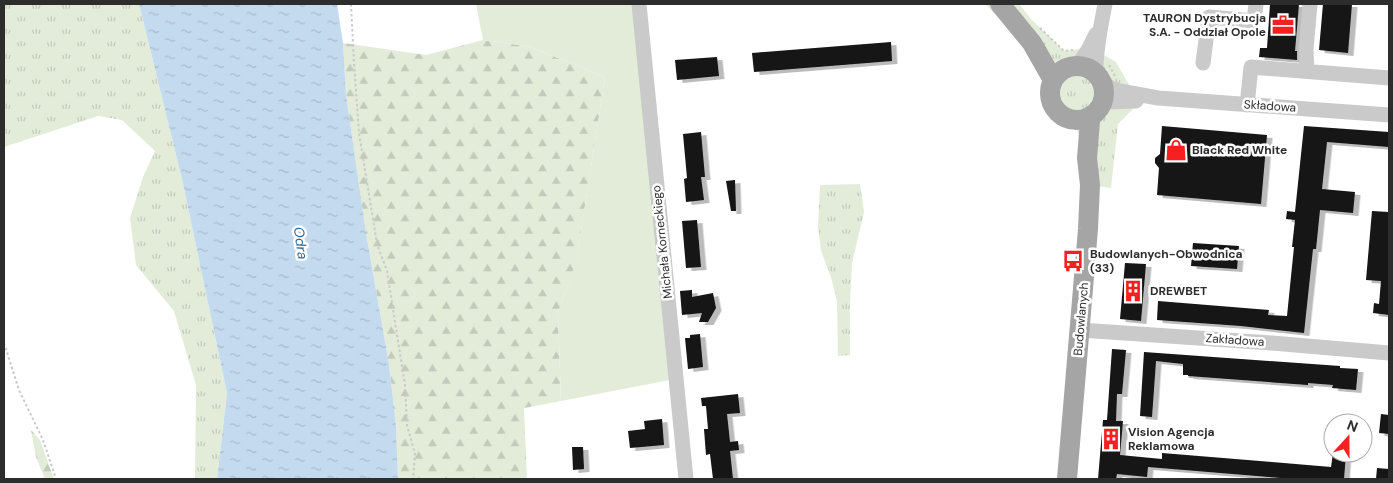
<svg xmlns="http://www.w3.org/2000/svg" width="1393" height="483" viewBox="0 0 1393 483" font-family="'DM Sans',sans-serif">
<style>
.grass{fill:url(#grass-tufts)}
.forest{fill:url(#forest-firs)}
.garden{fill:#e2ecd9}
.water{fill:url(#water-ripples)}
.building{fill:#141414;filter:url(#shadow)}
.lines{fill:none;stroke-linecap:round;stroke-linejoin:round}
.path{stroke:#cacaca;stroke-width:2;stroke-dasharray:2.5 2.5;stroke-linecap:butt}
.minor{stroke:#cacaca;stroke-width:15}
.major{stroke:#a5a5a5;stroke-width:20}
.labels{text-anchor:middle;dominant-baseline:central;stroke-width:5;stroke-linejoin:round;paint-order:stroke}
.poi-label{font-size:12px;font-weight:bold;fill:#2d2d2d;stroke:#fff;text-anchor:start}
.street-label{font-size:12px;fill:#2d2d2d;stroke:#fff}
.water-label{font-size:14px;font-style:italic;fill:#346996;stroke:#fff}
</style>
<defs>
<pattern id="grass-tufts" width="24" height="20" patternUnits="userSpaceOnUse" patternTransform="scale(1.25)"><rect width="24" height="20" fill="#e2ecd9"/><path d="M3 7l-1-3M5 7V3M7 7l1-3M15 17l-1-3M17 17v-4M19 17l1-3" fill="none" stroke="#c2cbbb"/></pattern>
<pattern id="forest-firs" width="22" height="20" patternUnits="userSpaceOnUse" patternTransform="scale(1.25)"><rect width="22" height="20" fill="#e2ecd9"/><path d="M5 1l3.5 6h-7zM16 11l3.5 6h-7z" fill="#c2cbbb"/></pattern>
<pattern id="water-ripples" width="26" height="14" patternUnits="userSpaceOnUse" patternTransform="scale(1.25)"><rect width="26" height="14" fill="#c4daee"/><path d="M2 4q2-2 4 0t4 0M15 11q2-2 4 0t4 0" fill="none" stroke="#a9bbcc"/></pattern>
<filter id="shadow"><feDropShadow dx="5.5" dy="3" stdDeviation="0" flood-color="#0004"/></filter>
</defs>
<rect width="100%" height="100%" fill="#fff"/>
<path class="grass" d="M4,4H139L182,179L227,393L217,479H195L196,385L174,311L136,265L130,218L143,177L155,151L122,120L98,116L4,147Z
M985,4H1019L1031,19L1064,51L1080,49L1104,55L1116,62L1129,85L1135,107L1118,124L1111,188L1090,185L1087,158L1075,125L1055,109L1051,102L1050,95V87L1027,46Z
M860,184L864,212L852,263L850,303V355L838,356L837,301L831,277L821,251L818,226L820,185Z"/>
<path class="forest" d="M483,40L527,46L584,68L605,78L576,263L558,313L561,401L524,408L527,479H398L396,426L389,364L366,233L346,94L343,43L426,55Z
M31,430L40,440L54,479H45L36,457Z"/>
<path class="garden" d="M476,4H639L675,379L561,401L558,313L576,262L605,78L584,68L527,46L483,40Z"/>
<path class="water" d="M139,4H337L343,43L346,94L366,233L389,364L396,426L398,479H217L227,393L182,179Z"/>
<path class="building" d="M1270,4H1299L1295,51H1297V60L1259,57L1260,48H1267Z
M1323,4H1352L1348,53L1319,50Z
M891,42L892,61L754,72L752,53Z
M717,57L719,76L677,80L675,60Z
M1162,126L1267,135L1261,204L1157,195L1159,168L1155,163V158L1160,154Z
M1304,126L1389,132V147L1327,142L1322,189L1355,192L1353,213L1320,210L1316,249H1313L1304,333L1241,326L1157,320L1158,301L1269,310L1268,315L1287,316L1294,247H1292L1295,220L1286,219L1287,211L1295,212Z
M701,132L705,177H701L704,200L686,202L684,179L687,178L683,134Z
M735,180L736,211H731L726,181Z
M1372,211L1389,212V315L1373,313L1374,303L1379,304L1381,281L1366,280Z
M697,220L701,267L686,268L682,221Z
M1193,243L1239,246L1237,269L1191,266Z
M1125,263L1146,264L1141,321L1120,319Z
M692,290V297L713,293L716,308L708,322H699L702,313L682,315L680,291Z
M700,334L703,367L688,369L685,338H690V335Z
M1112,349L1126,350L1122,394H1117L1116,421H1123L1120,455L1162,459V453L1331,467L1333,453H1346L1344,479H1293L1148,467L1147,477L1117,474L1116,479H1098L1103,420H1107Z
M1144,352L1340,366V368L1358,369L1356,390L1332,388L1333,385L1308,383V385L1188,376V375H1183V364L1156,361L1152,417L1140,416Z
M738,394L740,413L727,414L730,442L738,441L739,450L730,451L733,479H713L710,454L706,455L704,429H708L706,406H702L701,398Z
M1381,414L1389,415V434L1379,433Z
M662,419L664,445L630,448L628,431L645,429L644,421Z
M572,447H583L584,469L573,470Z
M1377,468L1389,469V479H1376Z"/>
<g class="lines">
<path class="path" d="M351,4L354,63L359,133L377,244L387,271L405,385L407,425L415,454L413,479
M1040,28L1064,51L1073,50
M1109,65L1115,76
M4,343L19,390L43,440L56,479"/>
<path class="minor" d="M639,4L686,479
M1203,63L1209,17L1254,21L1256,4
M1077,66L1088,50L1096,34
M1307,71L1306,49L1310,4
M1096,75C1095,51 1101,26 1105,4
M1102,85L1120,91L1158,98L1389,115
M1247,105L1251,67L1389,78
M1100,107L1107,102L1136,101
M1080,330L1272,343L1389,353"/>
<path class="major" d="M1000,4L1032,43L1053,80
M1050 93a27 27 0 1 1 54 0a27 27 0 1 1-54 0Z
M1067,479L1088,229L1090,185L1087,158L1090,121L1092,115"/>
</g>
<defs>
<g id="office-bare" transform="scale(1.725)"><path d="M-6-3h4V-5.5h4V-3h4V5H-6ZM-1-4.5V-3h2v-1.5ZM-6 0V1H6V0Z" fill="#f5201f" stroke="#fff" stroke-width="2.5" paint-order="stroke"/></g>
<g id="shop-bare" transform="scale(1.725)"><path d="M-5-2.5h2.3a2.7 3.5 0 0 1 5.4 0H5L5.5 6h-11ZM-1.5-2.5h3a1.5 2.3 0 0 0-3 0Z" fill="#f5201f" stroke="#fff" stroke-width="2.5" paint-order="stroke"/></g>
<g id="bus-bare" transform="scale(1.725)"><path d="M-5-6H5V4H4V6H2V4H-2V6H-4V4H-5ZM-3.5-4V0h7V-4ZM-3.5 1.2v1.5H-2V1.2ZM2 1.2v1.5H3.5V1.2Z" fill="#f5201f" stroke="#fff" stroke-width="2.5" paint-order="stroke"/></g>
<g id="building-bare" transform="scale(1.725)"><path d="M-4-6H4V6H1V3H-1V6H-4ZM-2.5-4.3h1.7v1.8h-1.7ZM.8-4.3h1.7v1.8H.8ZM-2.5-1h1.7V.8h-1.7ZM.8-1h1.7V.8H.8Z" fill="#f5201f" stroke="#fff" stroke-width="2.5" paint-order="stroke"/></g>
</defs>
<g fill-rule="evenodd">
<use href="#office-bare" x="1283" y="25"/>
<use href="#shop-bare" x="1176" y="150"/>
<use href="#bus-bare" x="1073" y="261"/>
<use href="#building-bare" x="1133" y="291"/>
<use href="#building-bare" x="1111" y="439"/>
</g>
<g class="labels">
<g class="poi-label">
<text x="1266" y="18" text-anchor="end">TAURON Dystrybucja<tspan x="1266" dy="14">S.A. - Oddział Opole</tspan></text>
<text x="1192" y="150">Black Red White</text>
<text x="1090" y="254">Budowlanych-Obwodnica<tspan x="1090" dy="14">(33)</tspan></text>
<text x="1150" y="291">DREWBET</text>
<text x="1128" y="432">Vision Agencja<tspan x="1128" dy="14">Reklamowa</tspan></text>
</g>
<g class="street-label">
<text transform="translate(1270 106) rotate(4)">Składowa</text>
<text transform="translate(662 242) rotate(-96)">Michała Korneckiego</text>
<text transform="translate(1081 319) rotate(-85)">Budowlanych</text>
<text transform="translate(1235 340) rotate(4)">Zakładowa</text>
</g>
<g class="water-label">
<text transform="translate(301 243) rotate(82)">Odra</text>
</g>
</g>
<rect width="1393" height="483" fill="none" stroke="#2d2d2d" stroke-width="10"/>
<g transform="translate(1348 438) rotate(21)"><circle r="24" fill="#ffffff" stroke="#ababab"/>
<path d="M0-4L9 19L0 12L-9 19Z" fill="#f5201f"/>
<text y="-8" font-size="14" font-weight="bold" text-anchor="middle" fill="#2d2d2d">N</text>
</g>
</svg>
